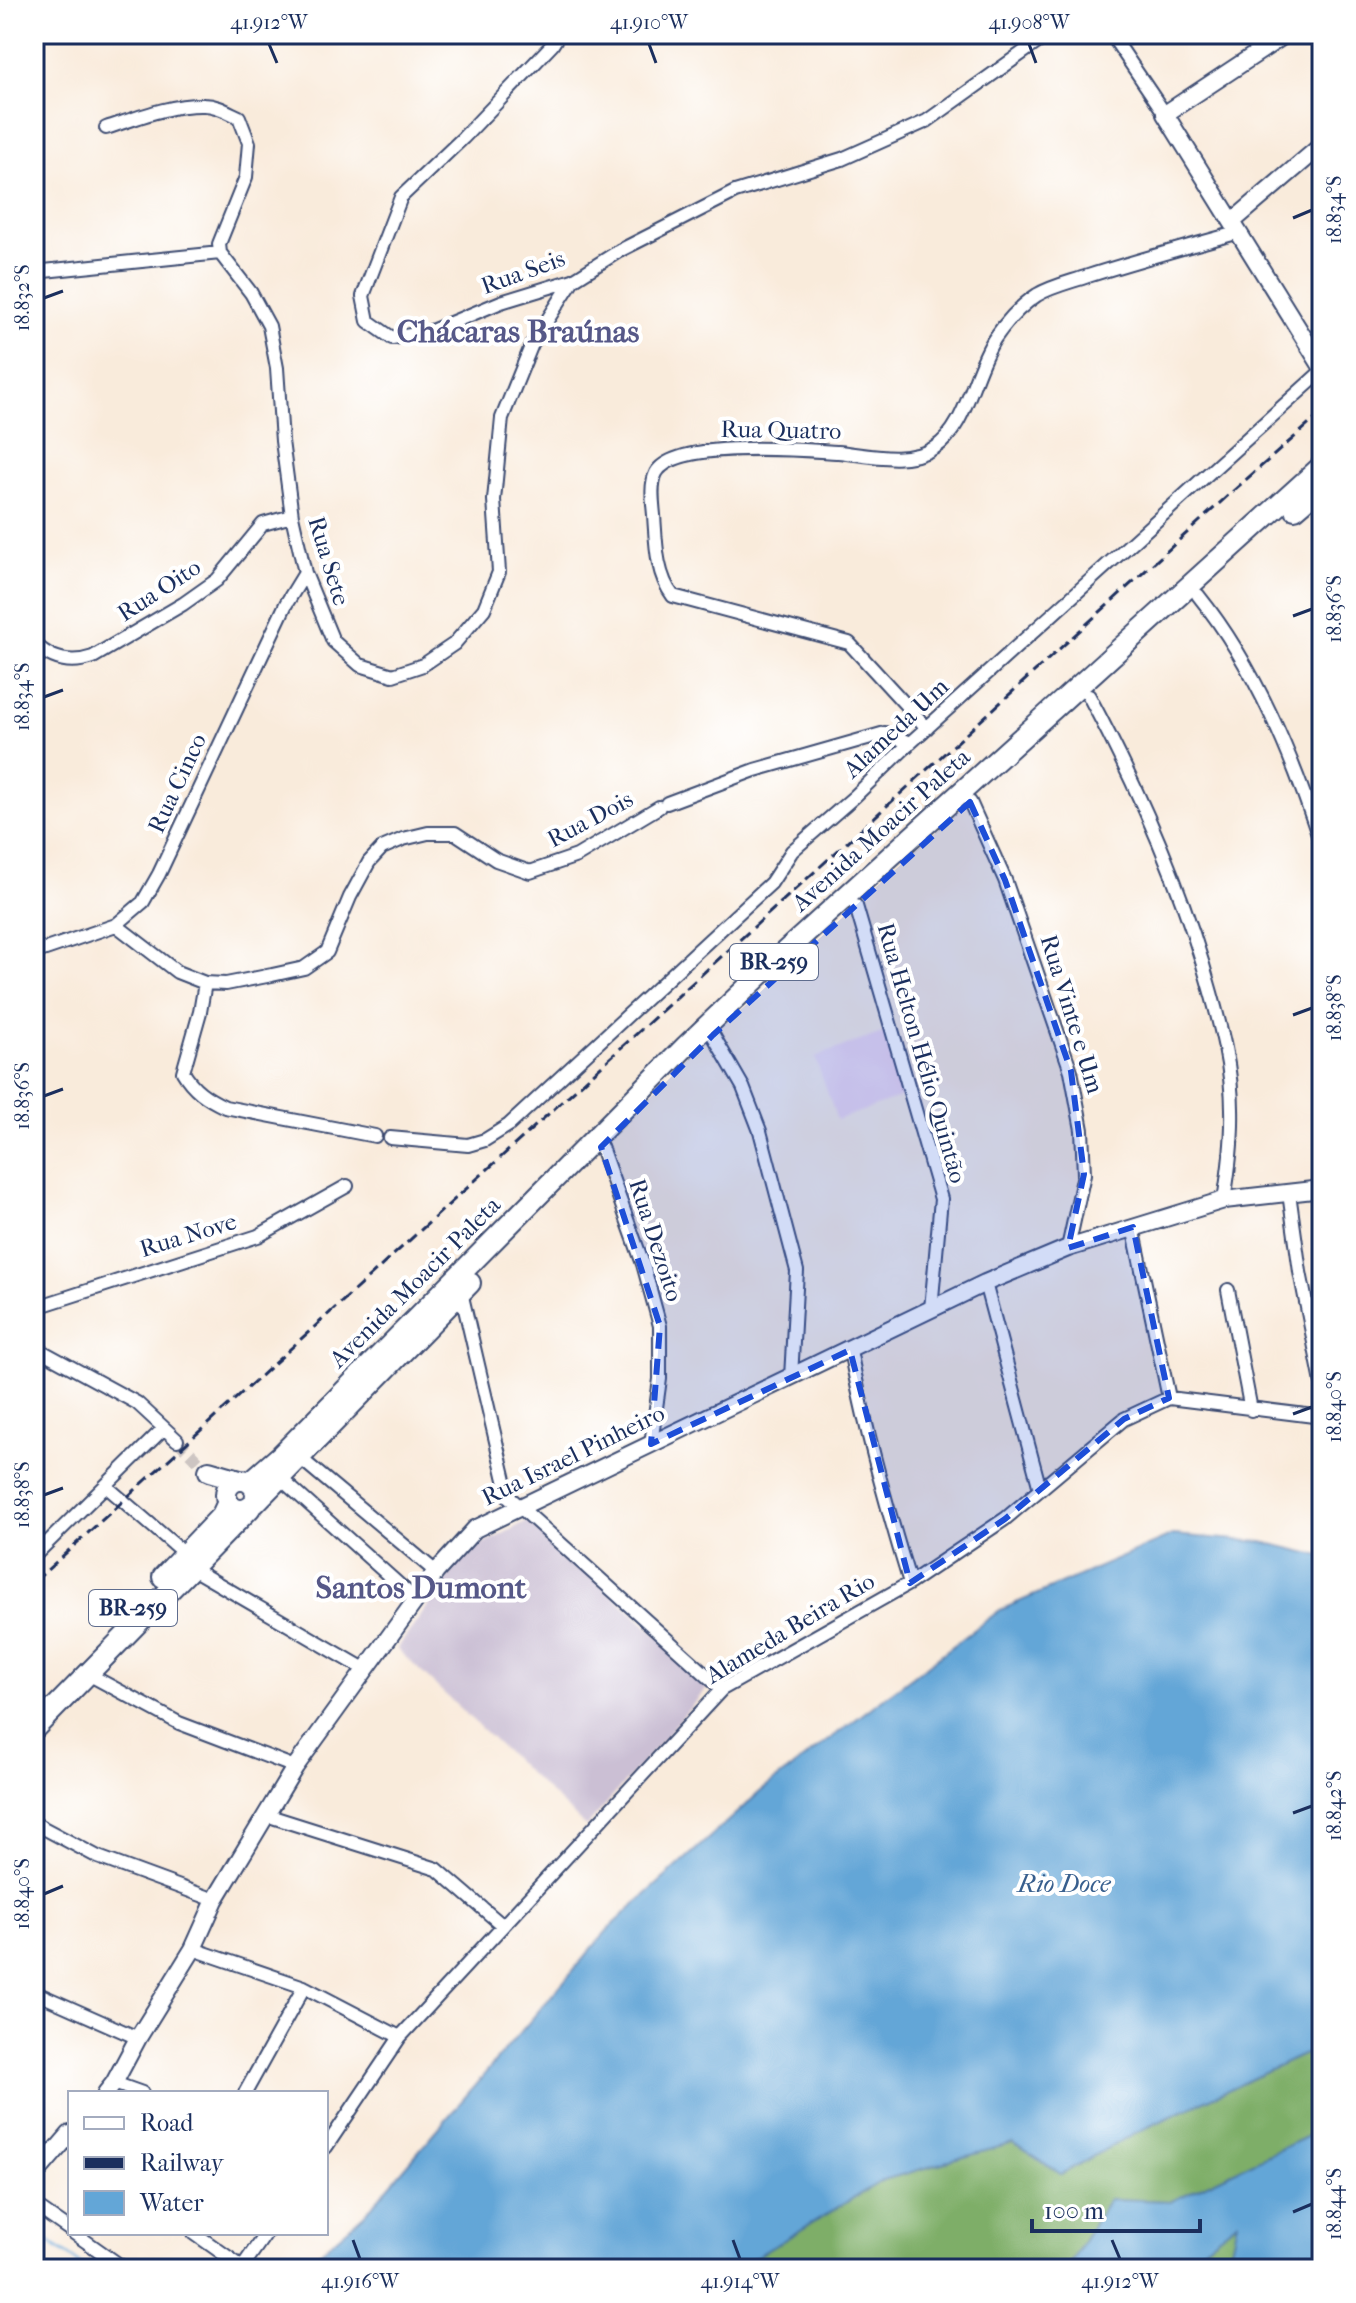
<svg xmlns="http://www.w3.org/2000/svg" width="1356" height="2303" viewBox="0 0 1356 2303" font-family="'IM FELL French Canon',serif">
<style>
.built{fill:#ecd1e9}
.industrial{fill:#cbbfd4}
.forest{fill:#7eae68;stroke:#4c6e63;stroke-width:2}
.water{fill:#63a6d7;stroke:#3f6a9a;stroke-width:2}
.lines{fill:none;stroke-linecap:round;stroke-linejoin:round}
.stream{stroke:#63a6d7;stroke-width:3}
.minor-tunnel{stroke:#cdc5c2;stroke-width:12;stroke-dasharray:12 6;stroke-linecap:butt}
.minor-casing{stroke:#3c4b71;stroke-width:16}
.tertiary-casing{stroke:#3c4b71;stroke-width:20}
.primary-casing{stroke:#3c4b71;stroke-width:24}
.minor{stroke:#fff;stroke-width:12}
.tertiary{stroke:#fff;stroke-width:16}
.primary{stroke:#fff;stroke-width:20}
.rail{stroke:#1b2f5e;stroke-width:3;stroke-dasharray:12 6;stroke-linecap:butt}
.marked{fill:#1d4ed8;fill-opacity:0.2;stroke:#1d4ed8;stroke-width:6;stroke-dasharray:16 10;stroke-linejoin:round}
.ticks{fill:none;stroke:#1b2f5e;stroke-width:3}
.labels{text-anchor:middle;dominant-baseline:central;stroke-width:8;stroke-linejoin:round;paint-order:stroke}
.shield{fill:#fff;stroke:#5f6d8e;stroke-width:2}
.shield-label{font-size:22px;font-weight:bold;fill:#1b2f5e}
.street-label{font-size:24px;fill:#1b2f5e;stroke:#fff}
.water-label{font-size:26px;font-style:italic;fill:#385f8e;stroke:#fff}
.district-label{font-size:32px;font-weight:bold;fill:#565888;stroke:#fff}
.neatline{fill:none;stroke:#1b2f5e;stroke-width:3}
.ticks-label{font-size:20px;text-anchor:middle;fill:#1b2f5e}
</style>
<rect width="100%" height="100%" fill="#fff"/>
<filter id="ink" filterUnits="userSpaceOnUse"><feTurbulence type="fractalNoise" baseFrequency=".0125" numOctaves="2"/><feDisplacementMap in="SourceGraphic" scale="16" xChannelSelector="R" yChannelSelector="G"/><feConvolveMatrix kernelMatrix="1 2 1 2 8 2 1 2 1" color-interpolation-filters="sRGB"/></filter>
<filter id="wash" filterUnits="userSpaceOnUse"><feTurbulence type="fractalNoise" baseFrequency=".006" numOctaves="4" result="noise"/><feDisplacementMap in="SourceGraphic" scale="32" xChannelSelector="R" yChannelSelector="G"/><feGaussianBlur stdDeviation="1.8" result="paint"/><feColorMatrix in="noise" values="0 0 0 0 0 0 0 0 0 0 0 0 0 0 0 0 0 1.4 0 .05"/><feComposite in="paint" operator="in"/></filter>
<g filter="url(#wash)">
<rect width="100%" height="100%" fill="#f9ebdb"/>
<path class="built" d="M885,1032L904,1096L837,1120L815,1057Z"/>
<path class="industrial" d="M529,1520L711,1684L586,1827L397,1649L465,1554Z"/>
<path class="forest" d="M1322,2046V2129L1172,2201L1109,2199L1067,2269H736L883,2180L1013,2143L1061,2174L1135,2133Z
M1238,2221L1228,2263L1224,2269H1176Z"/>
<path class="water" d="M1173,1535L1263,1542L1322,1556V2046L1135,2133L1061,2174L1013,2143L883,2180L736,2269H301L366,2213L612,1925L760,1792L1000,1610Z
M1322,2129V2269H1224L1228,2263L1237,2222L1176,2269H1067L1109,2199L1172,2201Z"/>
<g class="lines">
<path class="stream" d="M34,2231L88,2269"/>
</g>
</g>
<g filter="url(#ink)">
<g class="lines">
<path class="minor-tunnel" d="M177,1440L198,1461"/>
<g class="minor-casing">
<path id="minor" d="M559,34L552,45L463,138L401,197L363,296L368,321L392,338L429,332L501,302L573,280L619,251L735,192L842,159L927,121L1049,34
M1111,34L1165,114
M106,128C137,118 171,104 204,105C217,105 228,112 239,117L249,143L246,177L219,244L220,253L251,293L269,326L277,368L282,441L292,516L305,573L333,641L360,665L393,675L423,665L454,644L484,609L499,572L494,500L502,418L532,344L573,280
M34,272L220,253
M1198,595C1256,667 1294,760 1322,847
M34,643C51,660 70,665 93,657L183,604L217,580L263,524L292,516
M1089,696C1139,790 1182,887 1210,989C1221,1028 1232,1069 1232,1109C1233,1141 1229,1170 1224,1200
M927,728L849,643L673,596C656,574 656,543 654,515C653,503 650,485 656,473C675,439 803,450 838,452C868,455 907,465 934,448C967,428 973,371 995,338C1006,322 1020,306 1037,295C1052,286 1071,282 1088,276C1138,260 1189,246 1240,232
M970,802L1005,880L1071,1071L1082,1130L1084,1174L1068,1248
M667,803L755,770L885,733L910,743
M856,906L941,1199L931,1309
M116,925L177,972L205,983L226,984L272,975L304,968L327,952L350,897L369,862L382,848L403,839L428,833H455L496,860L530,872L577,856L659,807
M34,953L116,925L143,902L159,874L286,604L305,573
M205,983L200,1012L183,1072C193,1089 206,1098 225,1107L375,1136
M713,1035L743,1087L760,1131L797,1271L791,1377
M390,1138L468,1145L485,1140L509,1125L771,883L792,851L854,797L910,743L1322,371
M601,1147L643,1264L660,1326V1379L651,1444
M1289,1193L1300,1272L1322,1383
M1133,1227L1169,1398
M985,1283L1040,1489
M1228,1290L1251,1410
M461,1292L509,1497L722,1689
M34,1308L258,1236L347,1186
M34,1347L137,1403L177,1440
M850,1350C865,1429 886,1505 910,1583
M299,1457L436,1572
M279,1477L415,1599
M107,1487L185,1554
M34,1556L164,1428
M191,1568L366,1670
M88,1674L179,1723L295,1767
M266,1815L437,1869L502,1925
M34,1823L98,1857L215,1900
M193,1949L304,1987L400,2037
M34,1992L138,2038
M114,2083L142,2093
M245,2093L304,1987
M326,2147L400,2037L722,1689L910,1583L1005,1519L1124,1419L1169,1398L1322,1417
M34,2205L70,2230
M74,2233L125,2269
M194,2233L242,2267
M241,2269L266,2233"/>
</g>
<g class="tertiary-casing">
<path id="tertiary" d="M1286,34L1165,114L1322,367
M1233,221L1322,145
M106,2093L114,2083L138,2038L193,1949L215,1900L295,1767L436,1572L475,1529L985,1283L1068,1248L1224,1200L1322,1189
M34,2176L70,2134"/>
</g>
<g class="primary-casing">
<path id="primary" d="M1295,509L1322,486
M209,1471L240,1480
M226 1495a15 15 0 1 1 30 0a15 15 0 1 1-30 0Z
M250,1482L281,1455L685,1047L779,957L1322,466
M254,1504L470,1283
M163,1577L222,1515L228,1502
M34,1729L250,1508"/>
</g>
<use href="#minor" class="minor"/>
<use href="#tertiary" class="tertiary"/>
<use href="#primary" class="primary"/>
<path class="rail" d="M34,1582L1233,491L1322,413"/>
</g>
</g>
<path class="marked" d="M970,802L1005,880L1071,1071L1084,1174L1068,1248L1133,1227L1169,1398L1124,1419L1005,1519L910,1583L850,1350L651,1444L660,1326L601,1147L713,1035Z"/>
<path class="ticks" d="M269,44L277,63M649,44L656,63M1029,44L1036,63M1293,218L1312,210M44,298L63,291M1293,616L1312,609M44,697L63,690M1293,1015L1312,1008M44,1096L63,1089M1293,1414L1312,1407M44,1495L63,1488M1293,1813L1312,1806M44,1894L63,1886M1293,2212L1312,2204M353,2240L360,2259M733,2240L740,2259M1112,2240L1120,2259"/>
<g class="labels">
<g class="shield">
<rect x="730" y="944" width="88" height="36" rx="6"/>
<rect x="89" y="1590" width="88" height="36" rx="6"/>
</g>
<g class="shield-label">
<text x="774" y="962">BR-259</text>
<text x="133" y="1608">BR-259</text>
</g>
<g class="street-label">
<text transform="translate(523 272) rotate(-20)">Rua Seis</text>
<text transform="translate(781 430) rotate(1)">Rua Quatro</text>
<text transform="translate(329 561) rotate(73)">Rua Sete</text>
<text transform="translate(159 590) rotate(-33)">Rua Oito</text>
<text transform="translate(896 728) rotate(-43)">Alameda Um</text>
<text transform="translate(177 783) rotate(-65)">Rua Cinco</text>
<text transform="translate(590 819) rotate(-28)">Rua Dois</text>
<text transform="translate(881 830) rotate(-42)">Avenida Moacir Paleta</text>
<text transform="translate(1072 1014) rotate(73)">Rua Vinte e Um</text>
<text transform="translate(922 1053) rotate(74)">Rua Helton Hélio Quintão</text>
<text transform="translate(188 1235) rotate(-17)">Rua Nove</text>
<text transform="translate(656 1240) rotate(72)">Rua Dezoito</text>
<text transform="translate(415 1282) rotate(-45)">Avenida Moacir Paleta</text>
<text transform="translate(573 1455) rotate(-26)">Rua Israel Pinheiro</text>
<text transform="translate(790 1628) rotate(-31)">Alameda Beira Rio</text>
</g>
<g class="water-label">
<text x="1064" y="1883">Rio Doce</text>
</g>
<g class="district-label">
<text x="518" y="331">Chácaras Braúnas</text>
<text x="421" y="1587">Santos Dumont</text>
</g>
</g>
<rect width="1356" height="2303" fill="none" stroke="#fff" stroke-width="88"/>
<rect x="68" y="2091" width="260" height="144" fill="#ffffff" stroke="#a4acbf" stroke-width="2"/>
<rect x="84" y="2117" width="40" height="12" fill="#ffffff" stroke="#a4acbf" stroke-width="2"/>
<text x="140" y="2131" font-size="24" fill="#1b2f5e">Road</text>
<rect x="84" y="2157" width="40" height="12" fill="#1b2f5e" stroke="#a4acbf" stroke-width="2"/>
<text x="140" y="2171" font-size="24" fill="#1b2f5e">Railway</text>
<rect x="84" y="2191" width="40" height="24" fill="#63a6d7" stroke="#a4acbf" stroke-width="2"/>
<text x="140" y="2211" font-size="24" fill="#1b2f5e">Water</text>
<path d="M1032 2219v12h168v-12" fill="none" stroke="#1b2f5e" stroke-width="4"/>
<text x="1044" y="2219" font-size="24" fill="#1b2f5e" stroke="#ffffff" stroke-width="6" paint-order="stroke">100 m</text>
<rect x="44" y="44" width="1268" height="2215" class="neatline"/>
<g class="ticks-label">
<text x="269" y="29">41.912°W</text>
<text x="649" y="29">41.910°W</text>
<text x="1029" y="29">41.908°W</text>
<text transform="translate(1334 210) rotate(-90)" y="7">18.834°S</text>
<text transform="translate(22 298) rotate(-90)" y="7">18.832°S</text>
<text transform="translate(1334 609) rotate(-90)" y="7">18.836°S</text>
<text transform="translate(22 697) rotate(-90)" y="7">18.834°S</text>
<text transform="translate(1334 1008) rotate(-90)" y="7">18.838°S</text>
<text transform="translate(22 1096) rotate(-90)" y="7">18.836°S</text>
<text transform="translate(1334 1407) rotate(-90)" y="7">18.840°S</text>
<text transform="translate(22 1495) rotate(-90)" y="7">18.838°S</text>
<text transform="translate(1334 1806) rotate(-90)" y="7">18.842°S</text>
<text transform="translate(22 1894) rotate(-90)" y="7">18.840°S</text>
<text transform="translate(1334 2204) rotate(-90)" y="7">18.844°S</text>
<text x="360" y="2288">41.916°W</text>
<text x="740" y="2288">41.914°W</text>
<text x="1120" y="2288">41.912°W</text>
</g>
</svg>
